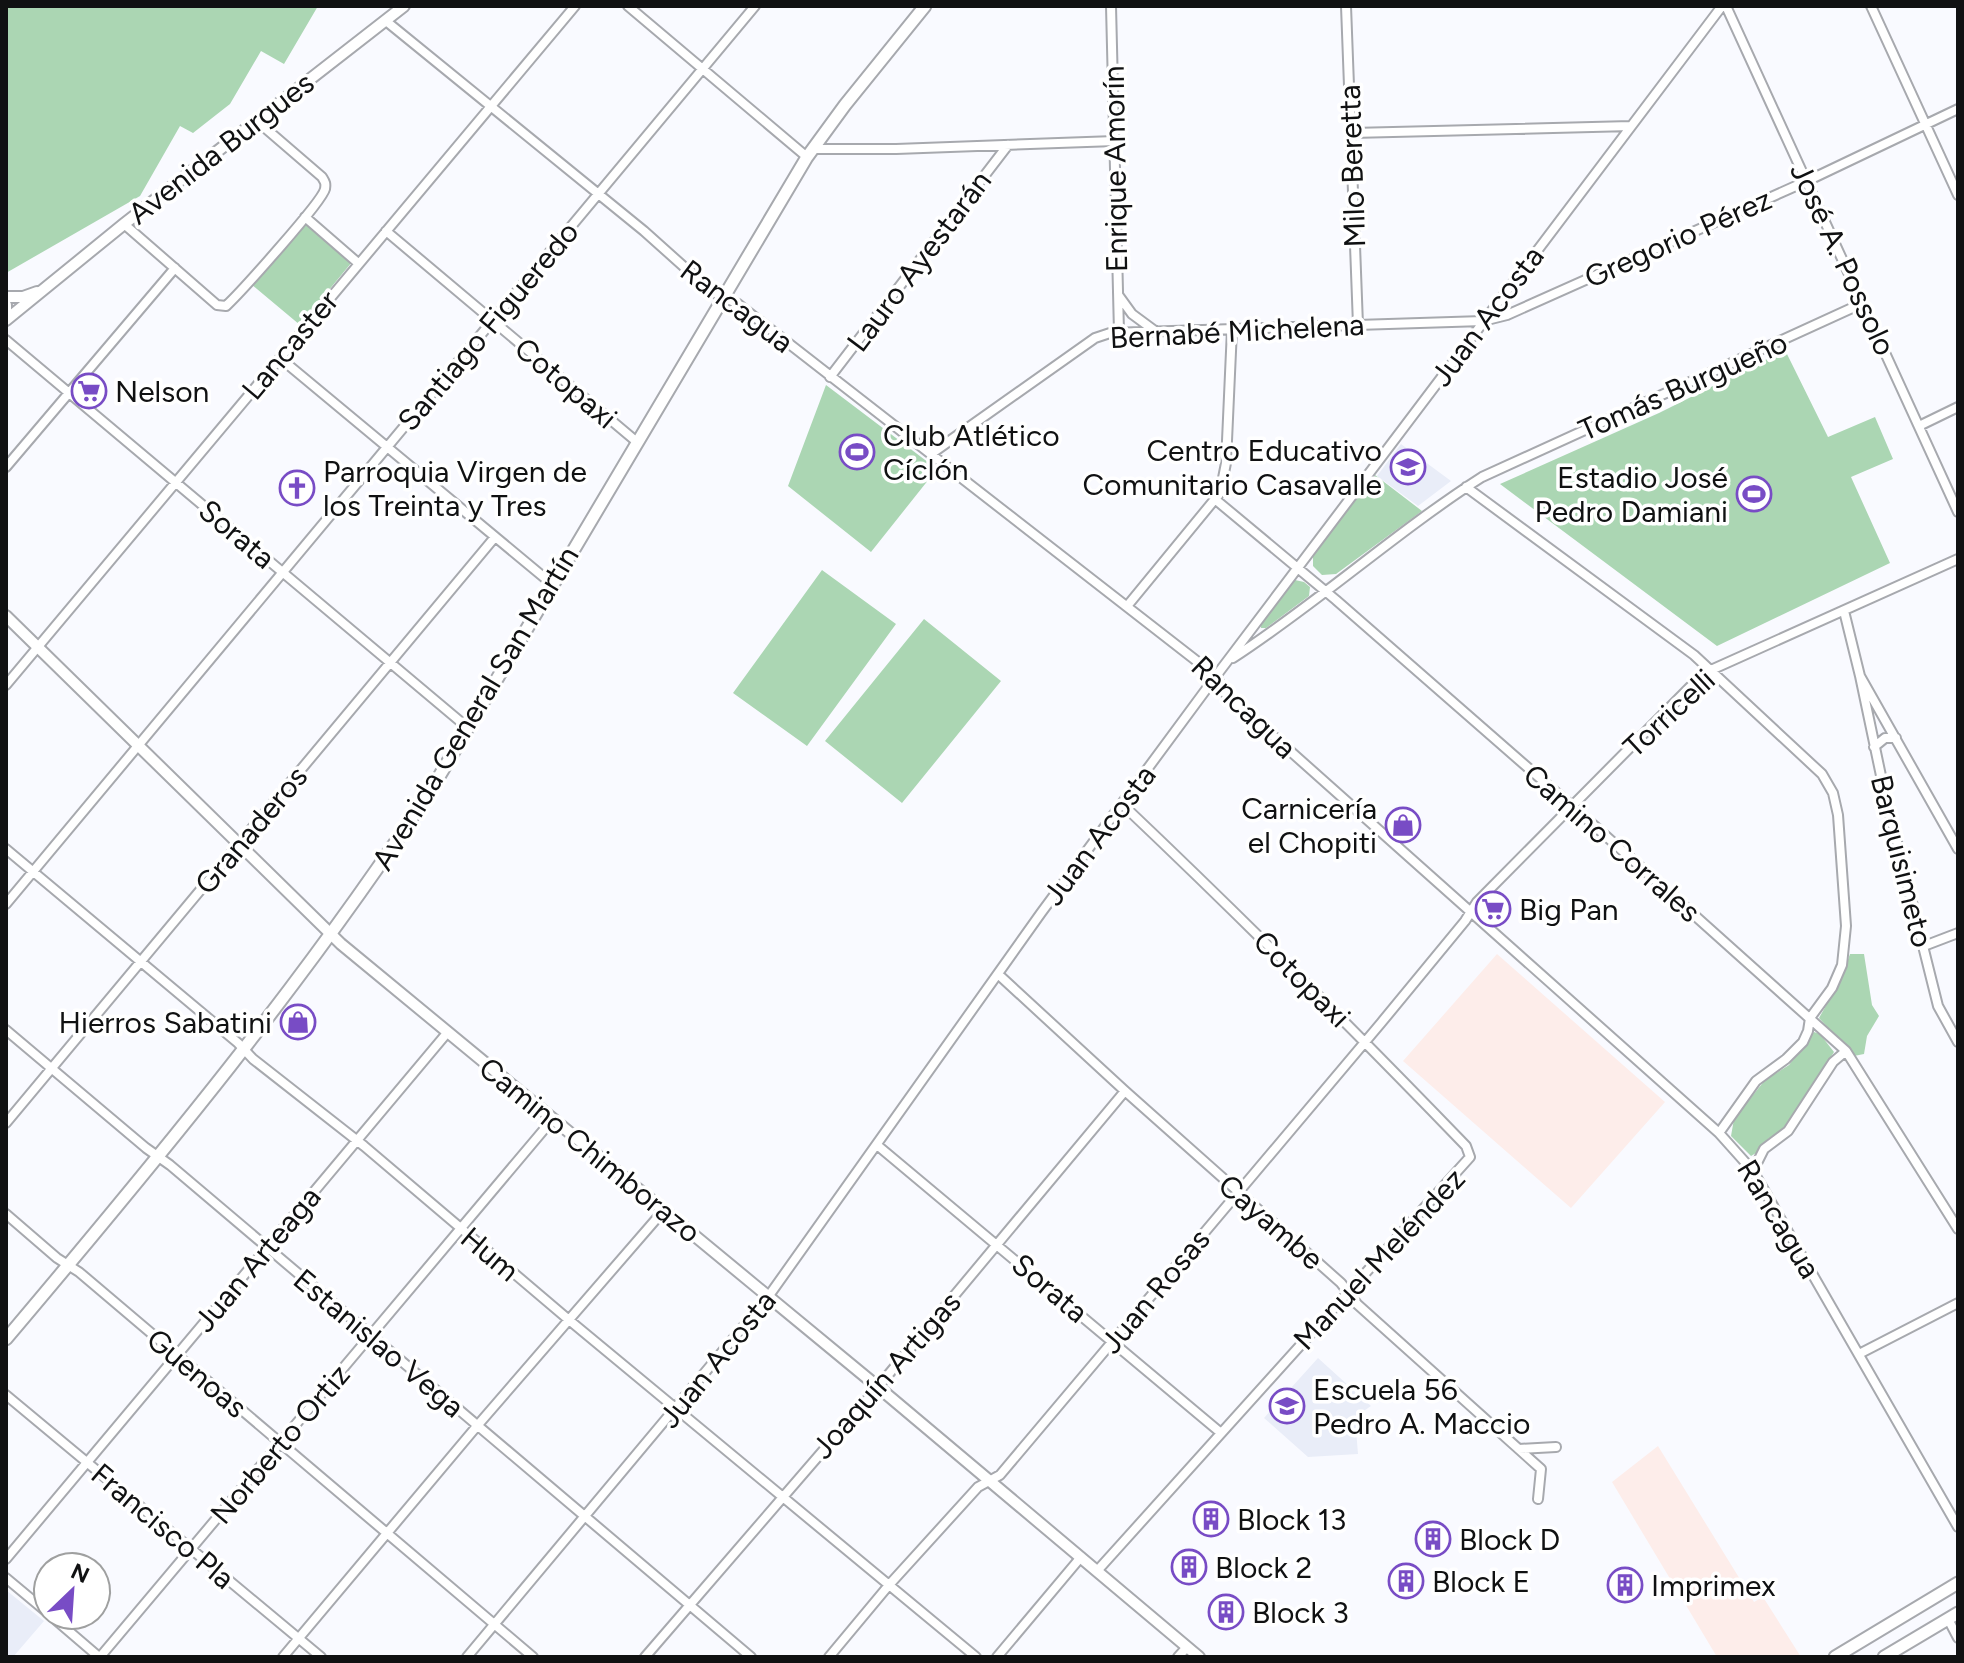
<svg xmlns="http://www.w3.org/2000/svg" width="1964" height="1663" viewBox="0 0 1964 1663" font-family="Figtree,sans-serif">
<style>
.industrial{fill:#fdedea}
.built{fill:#e9edf8}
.green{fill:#abd6b3}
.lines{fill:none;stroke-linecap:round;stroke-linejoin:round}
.minor-casing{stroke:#a7a9ae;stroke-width:12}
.tertiary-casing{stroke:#a7a9ae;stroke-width:14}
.secondary-casing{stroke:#a7a9ae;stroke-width:15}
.minor{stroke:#fff;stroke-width:8}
.tertiary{stroke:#fff;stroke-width:10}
.secondary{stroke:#fff;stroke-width:11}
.labels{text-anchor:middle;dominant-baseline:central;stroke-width:7;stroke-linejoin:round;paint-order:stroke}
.street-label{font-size:30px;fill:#101112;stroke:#fff}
.poi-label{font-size:30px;fill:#101112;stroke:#fff;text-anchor:start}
</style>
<rect width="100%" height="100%" fill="#f9faff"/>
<path class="industrial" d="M1497,954L1665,1102L1571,1208L1403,1061Z
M1658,1446L1754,1602L1763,1597L1801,1657H1717L1612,1482Z"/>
<path class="built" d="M1401,444L1451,481L1418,506L1377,476Z
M1318,1358L1371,1406L1355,1417L1358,1454L1308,1457L1264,1418Z
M6,1590L44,1621L13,1657H6Z"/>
<path class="green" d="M6,6H318L284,64L261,51L230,104L193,133L180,126L140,196L6,273Z
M304,223L352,262L300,325L251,284Z
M1785,350L1828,437L1875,417L1893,459L1851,477L1890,563L1717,646L1500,484L1659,413Z
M826,385L937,469L871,552L788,486Z
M1375,475L1422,511L1336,574L1322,575L1313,566V553Z
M822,570L896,624L807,746L733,693Z
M1295,580L1304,582L1310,587L1309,596L1266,628H1261L1260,623Z
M924,619L1001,681L902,803L825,741Z
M1850,954H1864L1872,1005L1879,1016L1867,1036L1864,1054L1854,1056L1819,1018L1841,979Z
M1814,1032L1820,1034L1834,1052L1784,1129L1768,1139L1756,1153L1751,1156L1731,1136L1734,1119L1765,1080L1789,1065Z"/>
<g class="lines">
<g class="minor-casing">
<path id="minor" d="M628,6L807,157
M1111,6L1119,332
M1346,6L1358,325
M1726,6L1958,512
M1871,6L1958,195
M386,21L644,231L711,291L738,304L1216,676L1225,693L1719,1133L1753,1171L1958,1527
M1352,133L1631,126
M813,149H896L1115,141
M305,217L358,263
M124,224L217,305L226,306C240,293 322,202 325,189C326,183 325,182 322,177L257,121
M386,231L637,442
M1119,296L1132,314L1155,331
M6,340L468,728
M280,358L552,584
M830,377L1008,145
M1919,426L1958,407
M931,454L1095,338L1110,333L1483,321L1507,315L1807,181L1958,109
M6,467L175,268
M1466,487L1694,655L1822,774L1833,793L1838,815L1846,926L1842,965L1832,988L1810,1018L1808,1031L1803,1042L1786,1059L1756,1081L1719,1133
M1216,500L1336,600L1597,828L1846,1051L1958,1229
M1128,605L1220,493L1226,463L1232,329
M1844,611L1860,676L1958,849
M1233,658C1319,602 1396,532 1482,477L1863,303
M1860,676L1884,790L1938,1006L1958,1042
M6,685L575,6
M1874,747L1885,738H1896
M6,849L238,1043L253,1059L364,1146L569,1320L976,1657
M6,904L755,6
M1924,946L1958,933
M999,975L1125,1091L1341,1283L1357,1304L1541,1469L1538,1499
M6,1030L146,1148L170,1165L751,1657
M6,1123L495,537
M877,1145L1221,1433
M1753,1171L1764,1149L1788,1131L1833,1062L1846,1051
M6,1214L57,1258L79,1272L533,1657
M1859,1354L1958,1303
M6,1395L321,1657
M1519,1449L1556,1447
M6,1559L447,1033
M1097,1571L1470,1157L1466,1146C1354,1030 1240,916 1123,805
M6,1578L48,1613
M50,1615L99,1657
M1948,1619L1958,1638
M100,1657L552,1120
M283,1657L477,1426L664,1210
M467,1657L768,1297L1041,913L1216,676L1722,6
M645,1657L878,1387L1125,1091
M829,1657L889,1585L978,1487L1000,1475L1381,1023L1465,921L1477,902L1690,687L1711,670L1958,559
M997,1657L1081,1557
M1178,1657L1187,1647"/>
</g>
<g class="tertiary-casing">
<path id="tertiary" d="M6,297H23L37,292
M6,305V310
M6,320L124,224L404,6
M6,616L341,944L878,1387L1199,1657"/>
</g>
<g class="secondary-casing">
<path id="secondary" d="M6,1339C158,1159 308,978 437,780L807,157L845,105L925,6
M1835,1657L1958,1583
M1884,1657L1958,1613"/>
</g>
<use href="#minor" class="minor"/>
<use href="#tertiary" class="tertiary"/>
<use href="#secondary" class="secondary"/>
</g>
<defs>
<g id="supermarket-ring" transform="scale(1.8)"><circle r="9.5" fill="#fff" stroke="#784cc5" stroke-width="1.5"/><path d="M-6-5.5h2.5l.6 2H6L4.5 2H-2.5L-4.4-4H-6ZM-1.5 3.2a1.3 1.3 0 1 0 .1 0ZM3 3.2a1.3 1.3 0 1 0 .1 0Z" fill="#784cc5"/></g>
<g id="stadium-ring" transform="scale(1.8)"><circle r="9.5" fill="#fff" stroke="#784cc5" stroke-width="1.5"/><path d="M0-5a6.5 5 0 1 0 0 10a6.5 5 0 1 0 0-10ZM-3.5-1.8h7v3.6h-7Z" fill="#784cc5"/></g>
<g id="school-ring" transform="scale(1.8)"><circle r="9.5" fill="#fff" stroke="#784cc5" stroke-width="1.5"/><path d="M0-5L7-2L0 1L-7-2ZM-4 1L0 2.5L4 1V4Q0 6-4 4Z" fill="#784cc5"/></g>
<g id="church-ring" transform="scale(1.8)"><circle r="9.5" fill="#fff" stroke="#784cc5" stroke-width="1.5"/><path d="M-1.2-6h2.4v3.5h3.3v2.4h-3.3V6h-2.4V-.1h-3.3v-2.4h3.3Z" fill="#784cc5"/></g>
<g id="shop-ring" transform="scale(1.8)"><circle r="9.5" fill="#fff" stroke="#784cc5" stroke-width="1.5"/><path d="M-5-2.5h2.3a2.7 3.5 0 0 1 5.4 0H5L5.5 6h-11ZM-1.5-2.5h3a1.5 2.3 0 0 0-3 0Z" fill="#784cc5"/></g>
<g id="building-ring" transform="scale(1.8)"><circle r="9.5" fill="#fff" stroke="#784cc5" stroke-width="1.5"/><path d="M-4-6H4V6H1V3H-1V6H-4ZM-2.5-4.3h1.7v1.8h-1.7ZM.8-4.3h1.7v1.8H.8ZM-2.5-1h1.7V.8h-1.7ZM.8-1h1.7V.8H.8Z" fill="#784cc5"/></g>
</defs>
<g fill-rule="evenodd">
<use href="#supermarket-ring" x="89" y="391"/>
<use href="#stadium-ring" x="857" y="452"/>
<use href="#school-ring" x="1408" y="467"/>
<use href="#church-ring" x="297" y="488"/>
<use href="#stadium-ring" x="1754" y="494"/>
<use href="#shop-ring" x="1403" y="825"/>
<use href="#supermarket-ring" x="1493" y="909"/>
<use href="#shop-ring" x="298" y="1022"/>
<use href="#school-ring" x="1287" y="1406"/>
<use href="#building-ring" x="1211" y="1519"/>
<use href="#building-ring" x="1433" y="1539"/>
<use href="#building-ring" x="1189" y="1567"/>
<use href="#building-ring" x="1406" y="1581"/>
<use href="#building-ring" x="1625" y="1585"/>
<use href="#building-ring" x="1226" y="1612"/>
</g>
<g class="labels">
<g class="street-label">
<text transform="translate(221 148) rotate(-38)">Avenida Burgues</text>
<text transform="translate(1352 166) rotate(-92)">Milo Beretta</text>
<text transform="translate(1115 169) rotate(-91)">Enrique Amorín</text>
<text transform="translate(1678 238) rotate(-24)">Gregorio Pérez</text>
<text transform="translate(1843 259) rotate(65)">José A. Possolo</text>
<text transform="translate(919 261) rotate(-53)">Lauro Ayestarán</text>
<text transform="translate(737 306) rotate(37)">Rancagua</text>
<text transform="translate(1487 316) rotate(-53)">Juan Acosta</text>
<text transform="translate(488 326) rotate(-50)">Santiago Figueredo</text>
<text transform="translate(1237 331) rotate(-3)">Bernabé Michelena</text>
<text transform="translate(290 345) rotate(-50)">Lancaster</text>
<text transform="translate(566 383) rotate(40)">Cotopaxi</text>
<text transform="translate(1683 386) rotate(-24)">Tomás Burgueño</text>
<text transform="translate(237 534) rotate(40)">Sorata</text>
<text transform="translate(1244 707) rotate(44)">Rancagua</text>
<text transform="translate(475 708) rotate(-59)">Avenida General San Martín</text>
<text transform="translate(1669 713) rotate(-43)">Torricelli</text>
<text transform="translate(251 830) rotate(-50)">Granaderos</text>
<text transform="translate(1099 835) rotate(-53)">Juan Acosta</text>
<text transform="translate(1612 843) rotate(41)">Camino Corrales</text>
<text transform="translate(1902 861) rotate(76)">Barquisimeto</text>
<text transform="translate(1302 979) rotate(45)">Cotopaxi</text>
<text transform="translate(590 1150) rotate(39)">Camino Chimborazo</text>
<text transform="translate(1779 1219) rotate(59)">Rancagua</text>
<text transform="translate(1271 1222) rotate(41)">Cayambe</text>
<text transform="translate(490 1254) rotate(40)">Hum</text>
<text transform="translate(257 1259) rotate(-50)">Juan Arteaga</text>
<text transform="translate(1379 1259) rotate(-47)">Manuel Meléndez</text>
<text transform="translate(1050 1288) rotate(40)">Sorata</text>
<text transform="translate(1155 1291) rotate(-50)">Juan Rosas</text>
<text transform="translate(379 1343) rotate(40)">Estanislao Vega</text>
<text transform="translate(717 1359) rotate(-51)">Juan Acosta</text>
<text transform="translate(197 1373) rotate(40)">Guenoas</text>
<text transform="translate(886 1375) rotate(-49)">Joaquín Artigas</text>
<text transform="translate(280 1444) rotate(-50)">Norberto Ortiz</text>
<text transform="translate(163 1526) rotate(40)">Francisco Pla</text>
</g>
<g class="poi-label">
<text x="115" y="391">Nelson</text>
<text x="883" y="435">Club Atlético<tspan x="883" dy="34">Cíclón</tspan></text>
<text x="1382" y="450" text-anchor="end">Centro Educativo<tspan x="1382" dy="34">Comunitario Casavalle</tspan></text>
<text x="323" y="471">Parroquia Virgen de<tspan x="323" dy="34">los Treinta y Tres</tspan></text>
<text x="1728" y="477" text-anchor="end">Estadio José<tspan x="1728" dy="34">Pedro Damiani</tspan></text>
<text x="1377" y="808" text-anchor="end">Carnicería<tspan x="1377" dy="34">el Chopiti</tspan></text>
<text x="1519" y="909">Big Pan</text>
<text x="272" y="1022" text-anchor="end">Hierros Sabatini</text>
<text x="1313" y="1389">Escuela 56<tspan x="1313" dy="34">Pedro A. Maccio</tspan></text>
<text x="1237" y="1519">Block 13</text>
<text x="1459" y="1539">Block D</text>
<text x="1215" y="1567">Block 2</text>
<text x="1432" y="1581">Block E</text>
<text x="1651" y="1585">Imprimex</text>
<text x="1252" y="1612">Block 3</text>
</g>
</g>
<rect width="1964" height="1663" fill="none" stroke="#101112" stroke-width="16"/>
<g transform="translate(72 1591) rotate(25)"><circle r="38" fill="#ffffff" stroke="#9fa0a0" stroke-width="2"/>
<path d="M0-6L14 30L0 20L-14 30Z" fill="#784cc5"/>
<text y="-12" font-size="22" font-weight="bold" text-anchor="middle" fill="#101112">N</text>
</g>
</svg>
